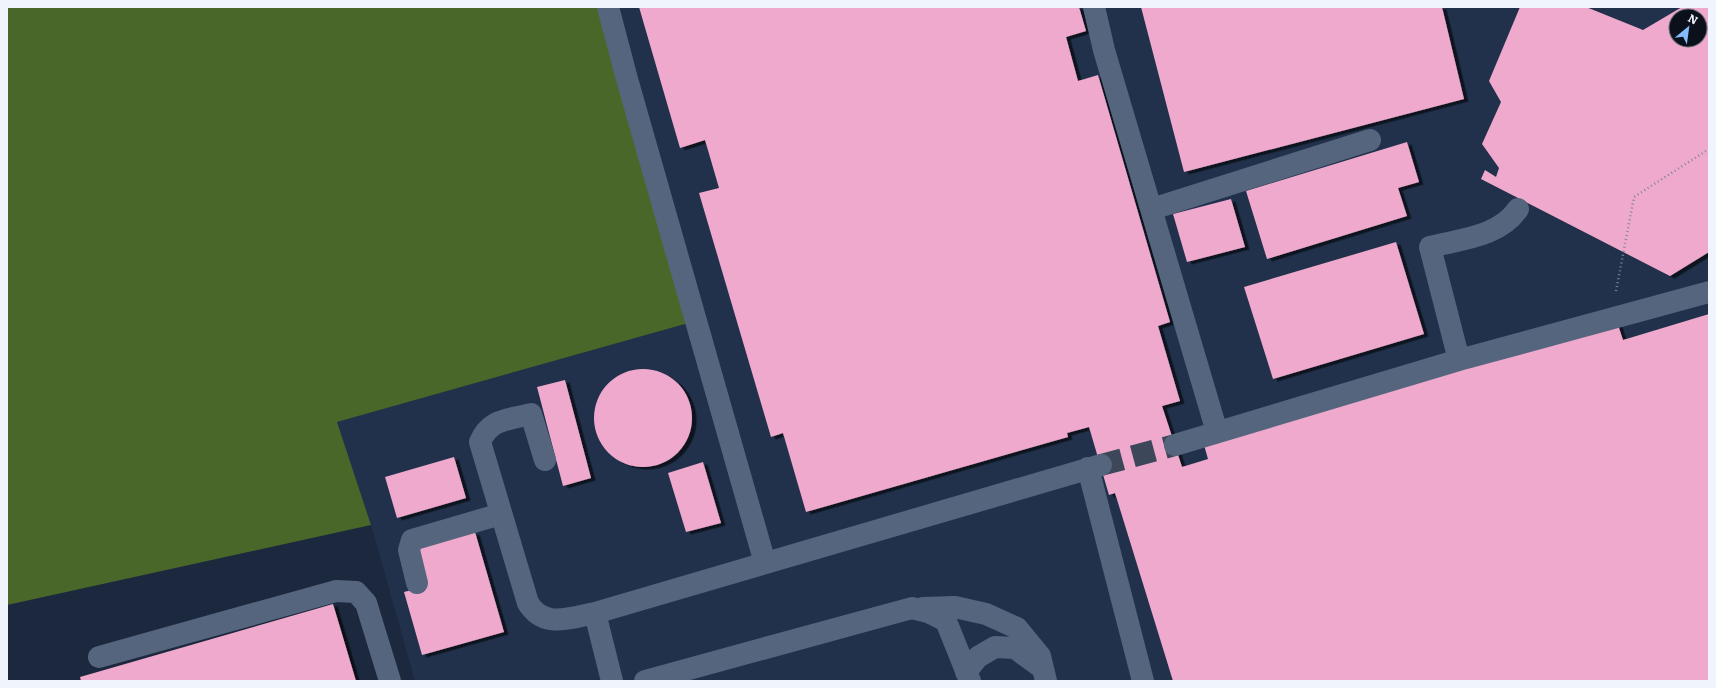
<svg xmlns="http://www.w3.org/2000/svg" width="1716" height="688" viewBox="0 0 1716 688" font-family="Literata,serif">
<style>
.built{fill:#21314c;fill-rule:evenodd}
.forest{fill:#4a672a}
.building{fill:#efa9cc;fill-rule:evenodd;filter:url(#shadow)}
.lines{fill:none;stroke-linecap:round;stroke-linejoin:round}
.minor-tunnel{stroke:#3c475a;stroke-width:22;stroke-dasharray:22 11;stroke-linecap:butt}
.path{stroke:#7e8796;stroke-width:2.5;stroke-dasharray:1 3;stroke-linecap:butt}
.minor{stroke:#56657e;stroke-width:22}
</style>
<defs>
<filter id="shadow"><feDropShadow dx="4.5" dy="2.5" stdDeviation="0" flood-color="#0009"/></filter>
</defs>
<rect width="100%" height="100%" fill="#1c283d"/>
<path class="built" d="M602,7H1709V681H415L371,525L337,422L692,322ZM1676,16H1700V40H1676Z"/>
<path class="forest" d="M7,7H602L692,322L337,422L371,525L7,605Z"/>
<path class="building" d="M639,7H1079L1086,31L1066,37L1078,81L1098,75L1170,322L1158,326L1180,401L1162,406L1182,467L1208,459L1204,445L1617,322L1623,340L1709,314V681H1173L1115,493L1109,495L1089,427L1067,433L1068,437L806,512L783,433L771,437L699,193L719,188L705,140L680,148Z
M1141,7H1442L1464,99L1184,172Z
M1520,7H1586L1643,30L1682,7H1709V252L1670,276L1481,179L1485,170L1496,177L1499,168L1482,144L1501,102L1489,81ZM1676,16H1700V40H1676Z
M1407,142L1419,182L1398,188L1407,216L1267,259L1246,191Z
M1231,199L1245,247L1187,262L1173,214Z
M1396,242L1424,334L1273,379L1244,287Z
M594 418a49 49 0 1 1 98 0a49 49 0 1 1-98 0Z
M565,380L591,478L563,486L537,387Z
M454,457L466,498L397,518L385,477Z
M703,462L721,523L686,532L668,473Z
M475,532L504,632L422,655L404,592L427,586L416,549Z
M333,604L356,681H81L80,677Z"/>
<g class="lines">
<path class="minor-tunnel" d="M1101,465L1175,445"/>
<path class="path" d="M1616,291L1634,197L1709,149"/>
<path class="minor" d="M608,7L627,79L765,563
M1094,7L1104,50L1217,432
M1152,209L1370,140
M1459,360L1430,247C1461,239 1499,237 1518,209
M1175,445L1459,360L1709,292
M545,460L531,414C509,420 490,418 480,442L528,603C544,629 569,618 595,613L1101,465
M1088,468L1143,681
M417,583L409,550L412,540L501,514
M923,608L955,607L986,614L1017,628L1040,656L1046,681
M595,613L612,681
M99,657L336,591L356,592L366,603L390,681
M966,672L978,657L995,647L1015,648L1038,665
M645,681L912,608L928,612L946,621L970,681"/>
</g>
<rect width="1716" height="688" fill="none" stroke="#eff4fd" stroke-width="16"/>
<g transform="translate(1688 28) rotate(29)"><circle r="19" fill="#0b111a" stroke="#666c75"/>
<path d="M0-3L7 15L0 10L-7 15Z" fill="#85bbfb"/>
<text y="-6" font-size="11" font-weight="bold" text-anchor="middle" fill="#eff4fd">N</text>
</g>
</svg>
